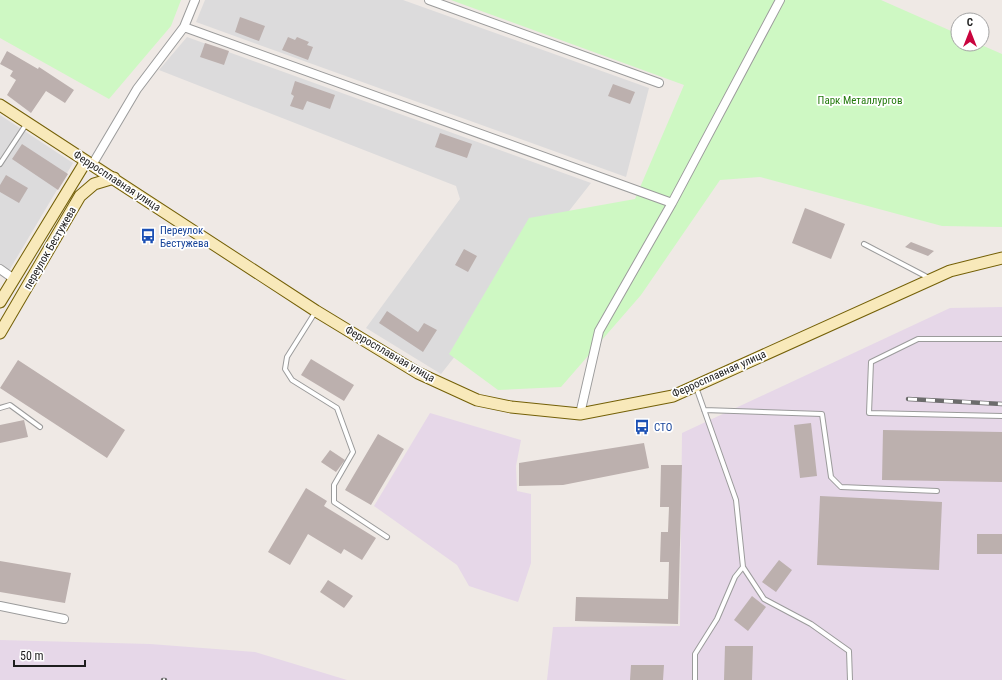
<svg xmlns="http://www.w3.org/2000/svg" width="1002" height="680" viewBox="0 0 1002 680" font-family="'Roboto Condensed',sans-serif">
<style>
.residential{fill:#dcdbdc}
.industrial{fill:#e6d7e8}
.park{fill:#cef8c3}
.building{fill:#bcb0ae}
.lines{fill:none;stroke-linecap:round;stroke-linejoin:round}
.lane-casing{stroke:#9b9b9b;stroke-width:6}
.street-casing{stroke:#9b9b9b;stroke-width:10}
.secondary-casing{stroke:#746007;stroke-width:13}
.lane{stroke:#fff;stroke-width:4}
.street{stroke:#fff;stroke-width:8}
.secondary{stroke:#f8e9ba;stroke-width:11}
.rail-casing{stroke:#6c6c6c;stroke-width:4.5}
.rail{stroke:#fff;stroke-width:3;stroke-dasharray:9;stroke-linecap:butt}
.labels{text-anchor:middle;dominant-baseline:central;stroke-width:3.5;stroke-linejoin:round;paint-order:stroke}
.park-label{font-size:11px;fill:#257b0e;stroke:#fff}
.street-label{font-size:11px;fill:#1e1e1e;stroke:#fff}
.transit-label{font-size:11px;fill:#164399;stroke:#fff;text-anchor:start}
</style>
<rect width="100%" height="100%" fill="#efe9e5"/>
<path class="residential" d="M205,0H403L649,88L626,177L196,22Z
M187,37L591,183L441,374L366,328L460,199L456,186L159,70Z
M0,115L73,163L7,274L0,270Z"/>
<path class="industrial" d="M1002,307V680H547L553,627L680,626L682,433L950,308Z
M430,413L521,440L516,466L517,491L531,494V563L518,602L469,586L457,565L374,506Z
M0,640L150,644L255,652L347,680H0Z"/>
<path class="park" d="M0,0H181L171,26L109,99L0,38Z
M451,0H881L958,34V44H979L1002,54V227L942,226L760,177L720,180L641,295L561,387L498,390L449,354L529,218L635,199L684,85Z"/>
<path class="building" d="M240,17L265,26L259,41L235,32Z
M288,37L295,40L297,37L309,42L307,45L313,47L308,60L282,50Z
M205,43L229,51L224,65L200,57Z
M7,51L38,69L39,67L74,90L65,103L46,91L31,113L7,95L16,80L10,76L13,71L0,64Z
M295,81L335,95L330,109L307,101L303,110L290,106L294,96L291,94Z
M613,84L635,92L630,104L608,96Z
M440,133L472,144L467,158L435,147Z
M22,144L68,174L58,190L12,159Z
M6,175L28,188L19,203L0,192V185Z
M805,208L845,224L831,259L792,243Z
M911,242L934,251L928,256L905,247Z
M464,249L477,256L468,272L455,265Z
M387,311L418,332L424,323L437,330L423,352L379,323Z
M311,359L354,385L344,401L301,375Z
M18,360L125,430L107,458L0,388Z
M24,420L28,437L0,443V425Z
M811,423L817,476L800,478L794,425Z
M883,430L1002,432V482L882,480Z
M378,434L404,449L371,505L345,490Z
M644,443L649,468L563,485L519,486V463Z
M330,450L345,460L336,472L321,462Z
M661,465H682L678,624L575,621L576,597L668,599L669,562H660L661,532H668L669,507H660Z
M306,488L327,501L324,506L376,538L362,560L344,549L341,554L308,534L290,565L268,552Z
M820,496L942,502L939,570L817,565Z
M977,534H1002V554H977Z
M779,560L792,570L776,592L762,582Z
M0,561L71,573L65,603L0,592Z
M328,580L353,596L344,608L320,592Z
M752,596L766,607L748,631L734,620Z
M725,646H753L752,680H724Z
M631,665H664L663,680H630Z"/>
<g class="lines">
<g class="lane-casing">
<path id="lane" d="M0,164L27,123
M864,244L929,278
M316,311L287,357L285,369L292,380L337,408L353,452L334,485V502L387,537
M1002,339H918L871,362L869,413L1002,416
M696,387L736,500L743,567L764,599L811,624L849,651L850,680
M0,408L10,405L40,427
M704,410L822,414L831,477L841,487L937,491
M695,680V654L717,619L735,577L743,567"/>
</g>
<g class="street-casing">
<path id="street" d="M429,0L659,83
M184,27L672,203
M92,165L137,89L184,27L195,0
M0,269L14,279
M580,414L599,331L672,203L780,0
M0,606L64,619"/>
</g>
<g class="secondary-casing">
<path id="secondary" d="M0,105L316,311L418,373L477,400L511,407L580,414L673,396L950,271L1002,258
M0,302L86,161
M0,333L80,196L94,184L114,178"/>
</g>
<use href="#lane" class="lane"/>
<use href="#street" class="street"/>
<use href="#secondary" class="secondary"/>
<g class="rail-casing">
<path id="rail" d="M908,399L1002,404
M163,680H165"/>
</g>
<use href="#rail" class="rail"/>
</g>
<defs>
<g id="bus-bare" transform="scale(1.2)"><path d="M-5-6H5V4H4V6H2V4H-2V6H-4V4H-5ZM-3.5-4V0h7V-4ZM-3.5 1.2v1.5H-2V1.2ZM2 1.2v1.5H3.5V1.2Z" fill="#1a4fb4" stroke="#fff" stroke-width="2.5" paint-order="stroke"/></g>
</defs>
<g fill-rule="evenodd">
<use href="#bus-bare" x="148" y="236"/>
<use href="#bus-bare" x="642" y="427"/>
</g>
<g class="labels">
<g class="park-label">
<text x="860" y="100">Парк Металлургов</text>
</g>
<g class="street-label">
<text transform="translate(117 181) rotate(33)">Ферросплавная улица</text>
<text transform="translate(50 248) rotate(-60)">переулок Бестужева</text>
<text transform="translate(390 354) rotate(30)">Ферросплавная улица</text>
<text transform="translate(719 374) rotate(-24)">Ферросплавная улица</text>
</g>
<g class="transit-label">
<text x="160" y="230">Переулок<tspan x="160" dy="13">Бестужева</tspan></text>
<text x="654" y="427">СТО</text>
</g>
</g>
<g transform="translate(970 32)"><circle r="19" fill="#ffffff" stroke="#a5a5a5"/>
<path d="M0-3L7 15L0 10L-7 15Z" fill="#c9043e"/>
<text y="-6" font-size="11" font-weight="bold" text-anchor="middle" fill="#1e1e1e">С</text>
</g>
<path d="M14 660v6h71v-6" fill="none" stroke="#1e1e1e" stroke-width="2"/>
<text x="20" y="660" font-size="12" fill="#1e1e1e" stroke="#ffffff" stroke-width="3" paint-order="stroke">50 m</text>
</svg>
